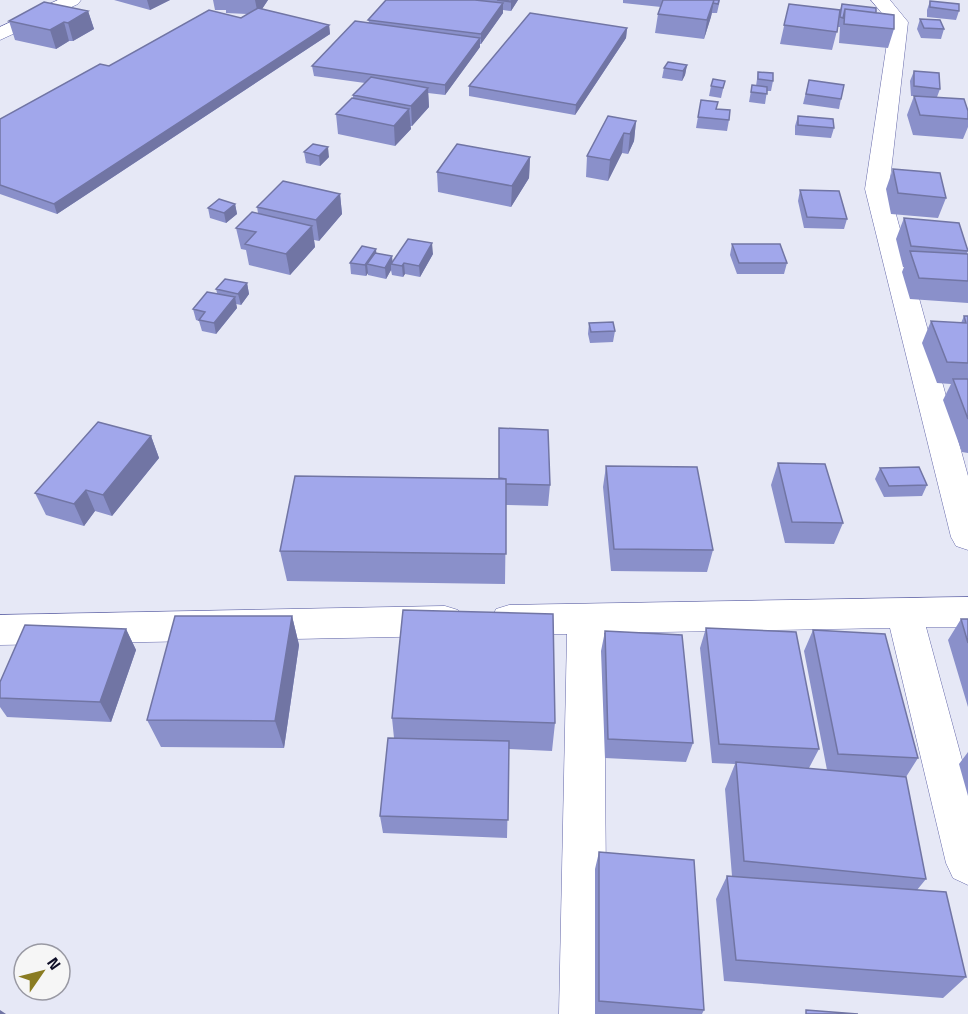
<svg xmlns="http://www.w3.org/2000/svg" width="968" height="1014" viewBox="0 0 968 1014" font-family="'Titillium Web',sans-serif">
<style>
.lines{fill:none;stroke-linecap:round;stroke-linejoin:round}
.minor-casing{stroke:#666aaa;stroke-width:1}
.minor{fill:#fff;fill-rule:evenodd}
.wall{fill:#8a90ca}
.shaded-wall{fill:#7175a4}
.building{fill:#a1a7eb;stroke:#7175a4;stroke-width:1.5}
</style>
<rect width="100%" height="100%" fill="#e6e8f6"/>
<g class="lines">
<g class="minor-casing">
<path id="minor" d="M58,0H81L78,4L0,40V27Z
M871,0H890L908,22L889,189L968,476V550L956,546L951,537L865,189L890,23Z
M968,597V627H926L968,782V885L953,878L946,863L890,628L604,633L607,1014H559L567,634L509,635L496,631L491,620L496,609L509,605Z
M445,606L458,610L463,621L458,632L445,636L0,645V615Z"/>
</g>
<use href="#minor" class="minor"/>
</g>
<path class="wall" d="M114,0H170L150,10Z
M213,0H268L262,9L329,25L330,34L57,214L0,194V119L109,66L241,18L247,14L226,13V10H215Z
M386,0H518L511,11L503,10V13L481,44H480V47L445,95L428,93L429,107L412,126H410L411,129L395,146L338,134L336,114L353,98V95L365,83L314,76L312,66L369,22L368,20Z
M623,0H720L717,13H712L704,39L655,33L658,14L661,7L623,3Z
M930,1L959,11L956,20L927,17V10Z
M789,4L840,10L842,4L876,13L894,29L888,48L839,43L840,27H838L832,50L780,44Z
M88,11L94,29L73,41H69L56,49L15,40L9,21Z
M920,19L944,29L941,39L921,38L917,29Z
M627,28L626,38L575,115L469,96V86Z
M687,65L685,75L682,81L662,78L664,68Z
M914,71L940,89L937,97L968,111V127L963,139L913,135L907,115L914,96H911L910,81Z
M758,72L773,81L771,91H767L765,104L749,102L752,85L756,86Z
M809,80L841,99L839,109L803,104Z
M725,81L721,98L709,96L711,86Z
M701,100L716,109L729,120L727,131L696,128Z
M798,116L834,128L831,138L795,135V126Z
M636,121L634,141L628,154L622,153L608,181L586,177L587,156Z
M304,152L329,157L320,166L306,163Z
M530,157L529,178L511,207L438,192L437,172Z
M893,169L946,198L938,218L891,214L886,189Z
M800,190L847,219L844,229L804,228L798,201Z
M340,194L342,214L319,241L314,240L315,247L290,275L249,265L246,250L241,249L236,228L258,213L257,207Z
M235,204L237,214L226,223L210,218L208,208Z
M904,218L968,249L967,254H968V303L910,299L902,272L904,267H903L896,239Z
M732,244L787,263L784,274H737L730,255Z
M377,253L393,262L433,254L420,277L405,274L403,277L392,275L391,270L386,279L368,275V273L366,276L351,274L350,263Z
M247,283L249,294L241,305L236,304L237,308L216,334L202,331L199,321L196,320L193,309L217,293L216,289Z
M964,316H968V453L962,452L943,400L951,384L937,383L922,343L931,321L961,323Z
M589,323L615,331L613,342L590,343L588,334Z
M151,436L159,458L112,516L95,511L84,526L46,515L35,493Z
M778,463L843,523L834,544L785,543L771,485Z
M606,466L713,550L707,572L611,571L603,487Z
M880,468L927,485L922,496L884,497L875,479Z
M295,476L550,485L548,506L506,505L505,584L287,581L280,551Z
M292,616L299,645L284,748L161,747L147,720Z
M961,619H968V707L948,640Z
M706,628L819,749L809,768L776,766L827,770L804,651L813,630L918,758L906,777L887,776L926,879L917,890L966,977L943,998L724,981L716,899L727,876H732L725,789L735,764L712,763L700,648Z
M126,629L136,650L111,722L7,717L0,707V682Z
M605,631L693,743L686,762L605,758L601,651Z
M392,718L555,723L552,751L509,749L507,838L383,833L380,816L394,738Z
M968,752V796L959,764Z
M599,852L704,1010L702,1014H595V869Z"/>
<path class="shaded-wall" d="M147,0H170L150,10Z
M255,0H268L258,15Z
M512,0H518L511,11V2Z
M714,0L711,17L704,39L707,20Z
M503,3V13L481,44V34Z
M88,11L94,29L73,41L68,23Z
M64,22L69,41L56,49L50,30Z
M329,25L330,34L57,214L54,204Z
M627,28L626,38L575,115L576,105Z
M480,38V47L445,95V85Z
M687,65L685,75L682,81L683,71Z
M428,88L429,107L412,126L411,106Z
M409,109L411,129L395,146L394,126Z
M636,121L634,141L628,154L630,134Z
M624,133L622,153L608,181L610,160Z
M328,147L329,157L320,166L319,156Z
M530,157L529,178L511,207L512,186Z
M340,194L342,214L319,241L316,220Z
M235,204L237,214L226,223L224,213Z
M312,226L315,247L290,275L286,254Z
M432,243L433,254L420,277L419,266Z
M376,249L377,260L367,264L368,273L366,276L365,265Z
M392,256L393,265L391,264V270L386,279L385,268Z
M404,263L405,274L403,277L402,266Z
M247,283L249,294L241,305L238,294Z
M235,297L237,308L216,334L214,323Z
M151,436L159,458L112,516L103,495Z
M86,490L95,511L84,526L74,504Z
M292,616L299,645L284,748L275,721Z
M126,629L136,650L111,722L100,702Z
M0,1010L6,1014H0Z"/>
<path class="building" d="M386,0H475L503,3L481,34L368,20Z
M497,0H512L511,2Z
M663,0H714L707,20L658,14Z
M714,0H719L718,4L713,3Z
M930,1L959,4V11L930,7Z
M44,2L88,11L68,23L64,22L50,30L9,21Z
M789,4L840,10L837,32L784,25Z
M842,4L876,8V13L845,9L843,18L840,17Z
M258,8L329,25L54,204L0,185V119L100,64L109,66L209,10L241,18Z
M845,9L894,15V29L844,24Z
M530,13L627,28L576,105L469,86Z
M920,19L940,20L944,29L924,28Z
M355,21L480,38L445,85L312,66Z
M668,62L687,65L683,71L664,68Z
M914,71L939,73L940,89L914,86Z
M758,72L773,73V81L758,79Z
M371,77L428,88L411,106L353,95Z
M713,79L725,81L723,88L711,86Z
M809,80L844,85L841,99L806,94Z
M752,85L767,87V94L751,92Z
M914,96L964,99L968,111V119L920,115Z
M352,98L409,109L394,126L336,114Z
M701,100L718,102L716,109L730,110L729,120L698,117Z
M608,116L636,121L630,134L624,133L610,160L587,156Z
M798,116L833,119L834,128L798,125Z
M313,144L328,147L319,156L304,152Z
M457,144L530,157L512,186L437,172Z
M893,169L940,173L946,198L898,193Z
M283,181L340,194L316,220L257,207Z
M800,190L839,191L847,219L807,217Z
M219,199L235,204L224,213L208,208Z
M252,212L312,226L286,254L245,244L256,232L236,228Z
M904,218L959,223L968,251L911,246Z
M408,239L432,243L419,266L404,263L402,266L391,264Z
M732,244H780L787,263H739Z
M362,246L376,249L365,265L350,263Z
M910,251L968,254V281L919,278Z
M375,253L392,256L385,268L367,264Z
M225,279L247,283L238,294L216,289Z
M207,292L235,297L214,323L199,320L205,312L193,309Z
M964,316H968V363L947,362L931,321L966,323Z
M613,322L615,331L591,332L589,323Z
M953,379H968V419Z
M98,422L151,436L103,495L86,490L74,504L35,493Z
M499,428L548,430L550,485L506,484V479L499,478Z
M778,463L825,464L843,523L792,522Z
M606,466L697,467L713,550L614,549Z
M919,467L927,485L889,486L880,468Z
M295,476L506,479V554L280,551Z
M403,610L553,614L555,723L392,718Z
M175,616H292L275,721L147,720Z
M961,619H968V643Z
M25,625L126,629L100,702L0,698V682Z
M706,628L796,632L819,749L719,744Z
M813,630L885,634L918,758L838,754Z
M605,631L682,635L693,743L608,739Z
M388,738L509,741L508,820L380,816Z
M736,762L906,777L926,879L744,861Z
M599,852L694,860L704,1010L599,1001Z
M727,876L946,892L966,977L736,960Z
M806,1010L858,1014H806Z"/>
<g transform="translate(42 972) rotate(55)"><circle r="28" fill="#f6f6f6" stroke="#9999a3" stroke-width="1.5"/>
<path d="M0-4.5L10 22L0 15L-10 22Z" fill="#8a7c22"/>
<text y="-9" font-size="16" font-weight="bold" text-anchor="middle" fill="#0e0e27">N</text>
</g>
</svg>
